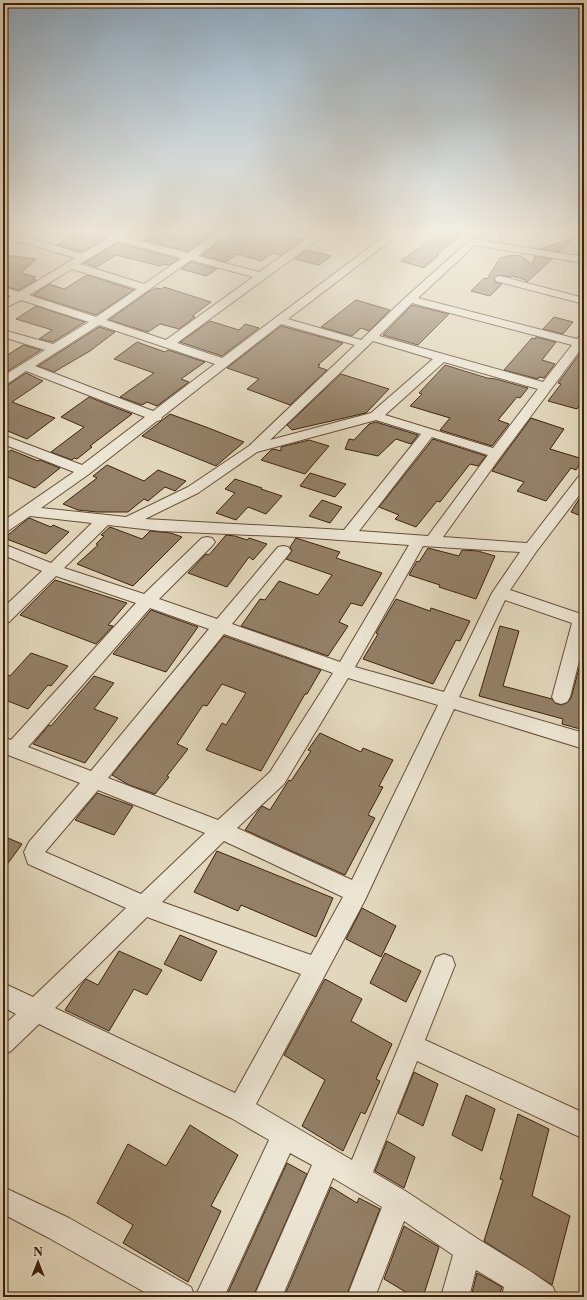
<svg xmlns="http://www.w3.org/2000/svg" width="587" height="1300" viewBox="0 0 587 1300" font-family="'Libre Caslon Text',serif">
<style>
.building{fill:#938067;stroke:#3e220b}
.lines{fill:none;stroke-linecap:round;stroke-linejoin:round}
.street-casing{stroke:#674f37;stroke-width:2}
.street{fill:#ece5d3;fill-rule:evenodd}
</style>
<rect width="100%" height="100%" fill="#e2d7bc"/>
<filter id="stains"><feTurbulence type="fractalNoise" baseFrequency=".005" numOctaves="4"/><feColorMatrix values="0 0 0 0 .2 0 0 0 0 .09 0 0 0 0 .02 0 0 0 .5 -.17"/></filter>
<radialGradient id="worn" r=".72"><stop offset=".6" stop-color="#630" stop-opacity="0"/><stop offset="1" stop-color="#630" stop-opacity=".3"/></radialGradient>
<path class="building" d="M79,231H87L90,234L105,239L82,252L57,245Z
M157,231H198L212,235L188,251L143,240Z
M233,231H302L294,237L303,240L281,255L273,253L261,261L237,254L226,262L201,255Z
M439,231H466L437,254L439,255L424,268L401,261L417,249H419Z
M576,237L560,252L541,249Z
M118,243L178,259L169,265L163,264L160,266L116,255L97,267L84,263Z
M307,250L331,256L319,265L295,259Z
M3,255L36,259L21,273L36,277L33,279L36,280L19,290L3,286Z
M513,255L516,256L520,255L532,265L535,256L552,259L527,282L525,281L526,280L512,276L511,277L500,275L496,276L494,278L495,282L502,284L490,296L471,291L484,278L487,279L500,258Z
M191,262L217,269L206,276L181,269Z
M87,275L134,290L96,315L33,295L49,284L64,289Z
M164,287L211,302L192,316L195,317L179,329L160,324L148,332L109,320L148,292L156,288L161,289Z
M356,300L390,310L369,331L361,328L352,336L321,327Z
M412,305L449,314L418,345L383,335Z
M36,306L85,322L53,342L39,339L52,330L16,319Z
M554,317L573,322L563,334L543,329Z
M210,321L239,330L245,324L259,328L222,356L180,342Z
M281,326L343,343L318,365H320L318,367L327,370L290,405L247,389L259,379L227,368Z
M99,327L115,332L90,351L54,372L38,366Z
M536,337L556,342L542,360L555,364L544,378L539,377L538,379L504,370L532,338L535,339Z
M137,342L165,352L168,350L205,362L181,379L189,382L157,406L147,402L142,405L120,397L154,373L114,359Z
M23,345L41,350L3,374V358Z
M584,348V399L577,409L548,401L561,384L558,383Z
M445,365L487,378L496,379L528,388L520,398L517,397L498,420L509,424L492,446L440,430L450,418L410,406L422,394L419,393Z
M26,373L43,381L12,402L55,418L27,439L3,429V386L8,385Z
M341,374L389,389L366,413L292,430L287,425Z
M89,397L132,414L90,446L92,447L77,459L74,458L72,460L51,452L84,427L61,417Z
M170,414L206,427L244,442L216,466L142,436Z
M531,418L564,429L550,449L583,459L576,470L571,468L546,501L517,491L524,482L492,471Z
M376,422L418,435L411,444L396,439L378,456L345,449L349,439L354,440L369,424Z
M433,439L486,456L478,466L470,464L440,502L437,501L416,527L395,519L399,515L379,507Z
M309,440L329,446L305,474L261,460L271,450L274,449L281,451V447Z
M11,450L38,461L40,460L60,468L35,488L3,475V456Z
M107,465L144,481L158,470L186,481L175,491L165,487L148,501L144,499L128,512H97L78,510L63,504L97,478L93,476Z
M310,473L346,484L335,497L300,486Z
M235,479L262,488L261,489L282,496L266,514L248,507L236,520L216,513L235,493L225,489Z
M584,491V517L571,512Z
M322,500L342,507L330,523L309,516Z
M29,518L51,527L53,525L69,532L46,554L4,538Z
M110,527L142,539L150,531L171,533L182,537L133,586L77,564L98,545L96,544L104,536L101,535Z
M226,535L235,536L247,540L249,538L267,544L253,560L249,557L227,587L188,573L206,554L209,555Z
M296,538L340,552L336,558L382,573L362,606L351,603L339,622L348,626L328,656L241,626L260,599L265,600L279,581L318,595L332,575L286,559L292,551L290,547Z
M428,548L459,556L462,550L478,551L495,556L476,599L439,587L440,585L409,575L417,561L419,562Z
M55,580L127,603L108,625L113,626L96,644L20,615Z
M396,599L430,611L431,608L470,621L460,641L456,640L433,684L363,659L378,634L376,633Z
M151,610L198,627L166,672L113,654Z
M500,626L519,631L503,686L552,699L555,703L561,705L567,703L571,698L584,650V712L580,729L562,724L563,719L479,696Z
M224,636L321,670L307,694H305L261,771L206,750L222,723L226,725L246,693L222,684L207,706L203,705L177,744L188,749L167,776L169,777L155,794L129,785L112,775Z
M31,653L68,666L51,686L48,685L28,709L3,699V673L10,676Z
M94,676L114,683L94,709L118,718L85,763L33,744L49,725L51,726Z
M320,733L361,752L363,748L393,760L379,786L383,787L368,815L375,818L345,875L245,830L258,811L262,806L270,810L289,780L291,781L311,751L308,750Z
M97,793L133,806L114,835L75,820Z
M3,836L22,844L3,870Z
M217,851L333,898L316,937L241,905L238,911L194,892Z
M362,908L396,926L381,957L346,939Z
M180,935L217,951L201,981L164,964Z
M119,951L162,970L147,995L134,989L109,1031L65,1010L82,984L86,979L98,985Z
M385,953L421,971L406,1002L370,983Z
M325,979L362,999L351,1021L392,1044L376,1079L380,1081L365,1114L361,1112L343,1151L302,1126L325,1080L284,1055Z
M414,1072L438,1084L423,1126L398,1113Z
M466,1095L495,1109L482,1151L452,1135Z
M518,1114L549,1129L532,1196L570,1216L552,1285L484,1241L503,1180L500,1179Z
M190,1125L238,1155L211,1206L221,1211L188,1282L123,1243L133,1225L97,1203L128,1144L166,1166Z
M387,1141L415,1157L404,1188L375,1171Z
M287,1163L307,1174L253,1297H226Z
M331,1187L357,1203L359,1198L380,1209L346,1297H284Z
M404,1226L439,1247L423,1297H414L384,1279Z
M477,1273L502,1287L499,1297H471Z"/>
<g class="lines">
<g class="street-casing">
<path id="street" d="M33,231L37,234L31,238L82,254L109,238L90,233L88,231H106L116,234L121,232L124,233L126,235L125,237L188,253L220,231H232L198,256L259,272L318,231H330L177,343L222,358L391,231H403L288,319L361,340L406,297L470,240L473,239L584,257V263L475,245L418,298L577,339L580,335L584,334V345L501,456L443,537L527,543L579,476L584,475V489L536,552L510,590L584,615V641L570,697L567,702L561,704L555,702L552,697L572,623L505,600L459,697L584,733V749L454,709L365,900L256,1104L352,1160L436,957L444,954L452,957L455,965L425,1040L584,1113V1139L417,1061L373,1172L407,1192L478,1239L530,1271L553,1287L557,1297H502L504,1287L476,1270L469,1297H441L453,1255L404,1221L375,1297H347L382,1207L333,1178L282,1297H254L312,1165L290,1153L224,1297H153L49,1238L3,1214V1187L69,1218L191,1287L195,1297L269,1140L231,1118L39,1024L11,1051L3,1055V1026L16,1014L3,1007V983L33,997L126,908L28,864L24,852L29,842L80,783L3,753V737L11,740L136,603L56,576L9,622L3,624V608L42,571L3,555V544L51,563L92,523L30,516L8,531L3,533V521L74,472L3,444V435L82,465L145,417L26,371L7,384L3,385V376L45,350L3,337V330L53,344L89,322L21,300L3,309V301L11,296L3,294V287L19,292L75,258L22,242L3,244V238L20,236ZM118,241L182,258L144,284L80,264ZM191,260L253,277L166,340L106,320ZM72,269L137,289L96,317L29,295ZM412,303L572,345L543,382L379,336ZM281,324L355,345L249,446L188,487L126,517L41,508L89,474L157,421L161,420L162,417ZM99,325L215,364L153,411L35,366ZM373,341L433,359L371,413L270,440ZM444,362L538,389L493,448L385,415ZM376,420L421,434L344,530L145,519L198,493L257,452ZM432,437L488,455L428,536L359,531ZM108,525L161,531L298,537L409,545L340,662L232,624L288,555L291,551L288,547L283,546L278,547L217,619L159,599L212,546L215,542L212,538L207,537L202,538L144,594L64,568ZM423,546L520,552L492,593L444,692L355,667ZM150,608L209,629L91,771L28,747ZM224,634L333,673L270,772L218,820L108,778ZM348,678L438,705L352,880L237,828L284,784ZM98,790L205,833L141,894L45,852ZM224,841L343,897L311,955L162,902ZM147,917L301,974L235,1093L55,1008Z
M500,276L584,298V304L496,281L495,279L496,277Z"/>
</g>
<use href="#street" class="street"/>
</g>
<linearGradient id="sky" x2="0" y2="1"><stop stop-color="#8fa9be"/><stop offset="0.56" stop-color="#f2ede1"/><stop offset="1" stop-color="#f2ede1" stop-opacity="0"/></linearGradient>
<rect width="587" height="413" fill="url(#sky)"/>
<rect width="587" height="1300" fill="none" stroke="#e2d7bc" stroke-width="16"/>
<rect x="4" y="4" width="579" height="1292" fill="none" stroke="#3e220b" stroke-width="2"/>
<rect x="8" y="8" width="571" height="1284" fill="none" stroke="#3e220b"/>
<g transform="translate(38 1262)" stroke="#ece5d3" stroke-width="3" paint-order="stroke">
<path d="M0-3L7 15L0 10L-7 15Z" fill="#3e220b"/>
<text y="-6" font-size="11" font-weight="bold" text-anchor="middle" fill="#3e220b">N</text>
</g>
<rect width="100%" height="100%" filter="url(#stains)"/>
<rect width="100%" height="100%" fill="url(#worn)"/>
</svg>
